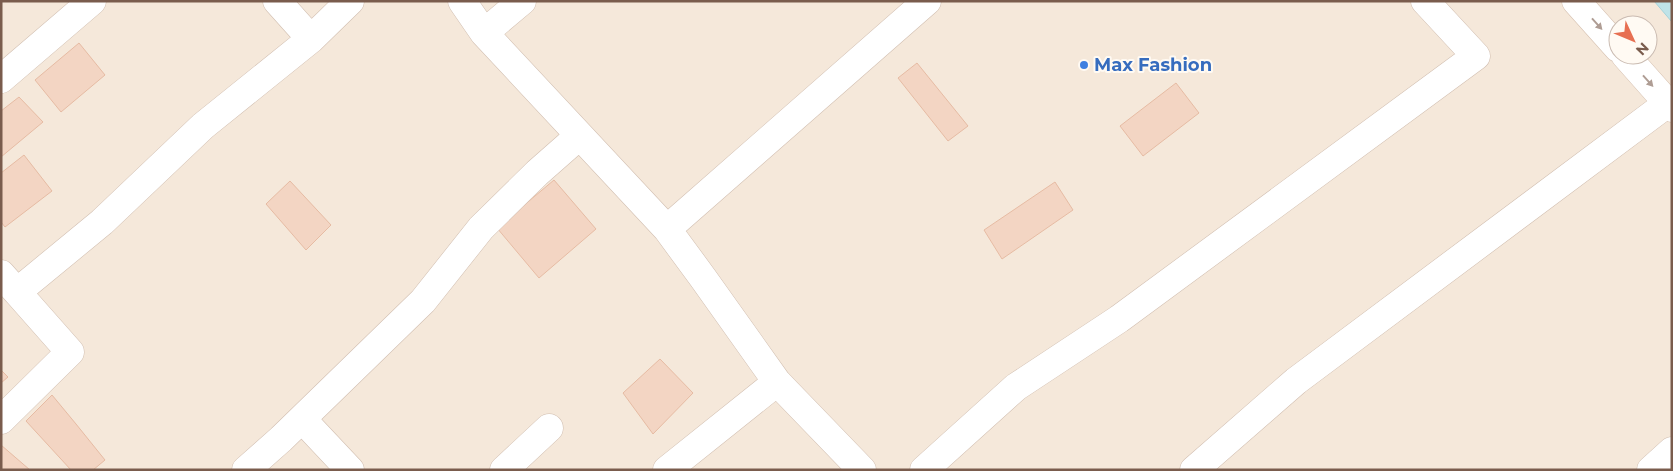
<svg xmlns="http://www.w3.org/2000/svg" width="1673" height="471" viewBox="0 0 1673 471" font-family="Montserrat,sans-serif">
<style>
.residential{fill:#f5e8da;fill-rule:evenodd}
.water{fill:#bfe3e8;stroke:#a5d3da}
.building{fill:#f3d5c3;stroke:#e6bba3}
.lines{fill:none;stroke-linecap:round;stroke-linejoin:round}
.street-casing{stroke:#d1beb0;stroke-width:29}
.secondary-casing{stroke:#d6c0b0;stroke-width:29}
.street{stroke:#fff;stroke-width:28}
.secondary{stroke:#fff;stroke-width:28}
.oneway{fill:#af9d94}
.shop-dot{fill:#3f7fe0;stroke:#fffaf3;stroke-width:2}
.labels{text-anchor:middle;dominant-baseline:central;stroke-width:4;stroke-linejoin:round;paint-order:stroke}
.shop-label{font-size:18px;font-weight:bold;fill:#366cbe;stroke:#fffaf3;text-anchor:start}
</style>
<rect width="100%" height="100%" fill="#fdf6ec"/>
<path class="residential" d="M1,1H1672V470H1ZM1618,25H1648V55H1618Z"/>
<path class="water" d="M1654,1H1672V22Z"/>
<path class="building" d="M79,43L105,75L61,112L35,80Z
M917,63L968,126L948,141L898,78Z
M1176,83L1199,113L1143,156L1120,126Z
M19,97L43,122L1,157V111Z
M24,155L52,191L5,227L1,222V173Z
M554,180L596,229L539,278L497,228Z
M290,181L331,225L306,250L266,204Z
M1055,182L1073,210L1002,259L984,230Z
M660,359L693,393L653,434L623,393Z
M1,370L8,377L1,383Z
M52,395L76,424L105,460L93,470H71L26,421Z
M1,445L30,470H1Z"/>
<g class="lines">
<g class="street-casing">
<path id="street" d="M277,1L311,39
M462,1L484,33L667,229L703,278L777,382L862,470
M484,33L522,1
M1,79L92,1
M667,229L927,1
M1,274L17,292
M302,419L350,470
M1,420L70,352L17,292L102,222L203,126L311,39L350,1
M246,470L281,439L423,301L481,228L537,173L579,136
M504,470L549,428
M667,470L777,382
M924,470L1016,387L1119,319L1476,56L1425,1
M1194,470L1296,381L1668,103
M1651,470L1672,451"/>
</g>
<g class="secondary-casing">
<path id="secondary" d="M1576,1L1618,48
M1625,55L1672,108"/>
</g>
<use href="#street" class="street"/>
<use href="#secondary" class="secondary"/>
</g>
<defs><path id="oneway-solid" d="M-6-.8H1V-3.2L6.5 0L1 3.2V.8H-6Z" transform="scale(1.25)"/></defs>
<g class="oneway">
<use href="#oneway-solid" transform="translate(1597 24) rotate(48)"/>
<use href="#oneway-solid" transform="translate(1648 81) rotate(48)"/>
</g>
<circle class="shop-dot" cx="1084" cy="65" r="5"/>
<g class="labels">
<g class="shop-label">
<text x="1094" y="65">Max Fashion</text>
</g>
</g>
<rect width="1673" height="471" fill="none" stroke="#7a5c4d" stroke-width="5"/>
<g transform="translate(1633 40) rotate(134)"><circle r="24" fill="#fffaf3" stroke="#cabbb1"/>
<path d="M0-4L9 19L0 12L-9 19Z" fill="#e76f51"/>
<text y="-8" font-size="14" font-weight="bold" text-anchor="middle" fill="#7a5c4d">N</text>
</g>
</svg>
